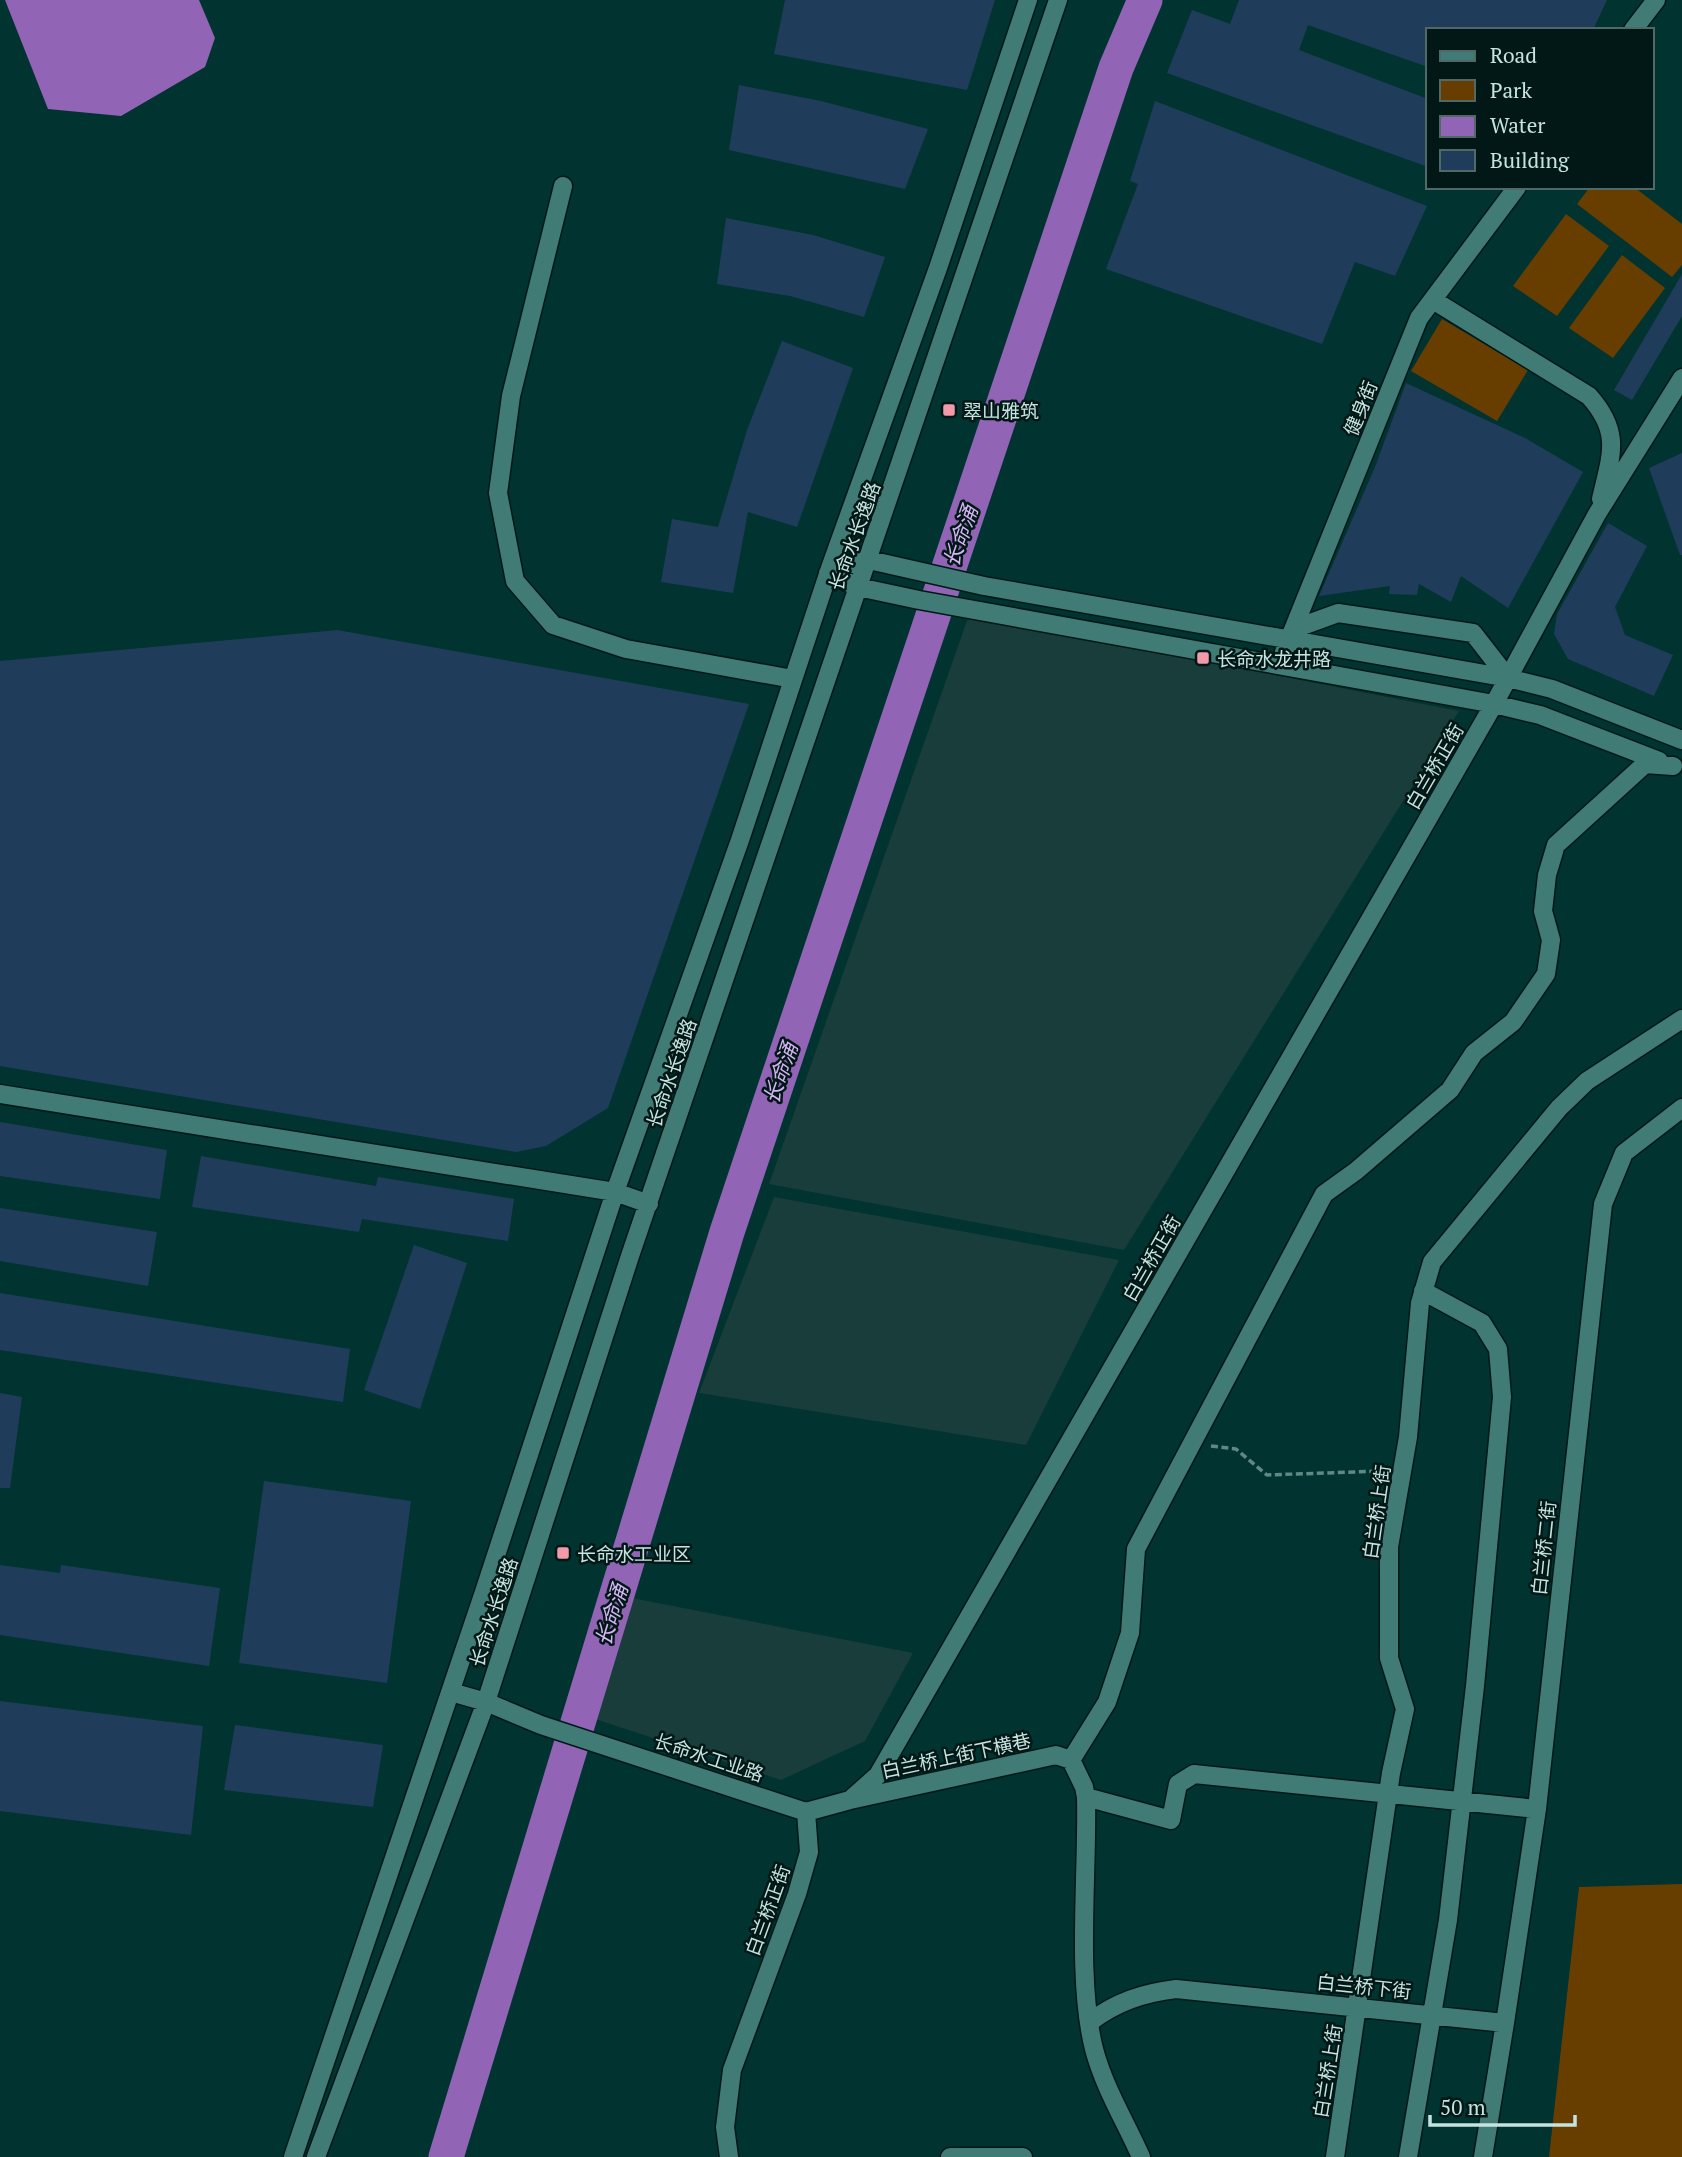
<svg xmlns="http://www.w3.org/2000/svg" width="1682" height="2157" viewBox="0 0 1682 2157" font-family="'PT Serif','Noto Sans SC',serif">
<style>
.built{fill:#183d3a}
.green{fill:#683e00}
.water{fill:#9164b5}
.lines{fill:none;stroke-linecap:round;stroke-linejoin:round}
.river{stroke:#9164b5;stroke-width:35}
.building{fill:#1f3d5a}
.minor-casing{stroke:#001917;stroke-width:21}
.path{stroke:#608885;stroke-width:3.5;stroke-dasharray:7 3.5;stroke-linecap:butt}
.minor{stroke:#417b76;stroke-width:18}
.poi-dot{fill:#f39aaa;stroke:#011816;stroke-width:2.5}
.labels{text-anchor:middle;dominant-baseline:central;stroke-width:5;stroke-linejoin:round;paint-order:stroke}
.street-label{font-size:19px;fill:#c6e3e0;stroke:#011816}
.poi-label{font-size:19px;fill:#c6e3e0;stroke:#011816;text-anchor:start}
.water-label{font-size:21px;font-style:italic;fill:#d5b4f4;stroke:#011816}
</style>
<rect width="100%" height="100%" fill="#013330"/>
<path class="built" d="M969,615L1459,711L1124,1250L769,1184Z
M774,1197L1119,1260L1026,1445L699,1393Z
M627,1597L913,1653L865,1741L781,1780L592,1718Z"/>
<path class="green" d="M1590,187H1634L1682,224V265L1672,277L1577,204Z
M1566,214L1609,246L1557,316L1513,286Z
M1622,255L1665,288L1613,358L1569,328Z
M1442,319L1528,370L1497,421L1411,371Z
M1682,1884V2157H1549L1579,1887Z"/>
<path class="water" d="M5,0H199L215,38L205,67L121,116L48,109Z"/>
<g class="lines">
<path class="river" d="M446,2157L727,1232L1116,68L1145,0"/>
</g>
<path class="building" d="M785,0H995L967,90L774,54Z
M1239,0H1607L1593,30H1428V67L1308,25L1299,50L1428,99V167L1167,73L1192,10L1230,24Z
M739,85L821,101L928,129L905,189L729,150Z
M1155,101L1427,206L1395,276L1355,262L1322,344L1106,269L1138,184L1130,181Z
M726,218L813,235L885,257L864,317L790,296L717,284Z
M1682,274V316L1632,400L1614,390Z
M782,341L853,368L797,527L748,512L733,593L661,582L672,519L718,527L747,430Z
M1406,383L1525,438L1583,472L1508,608L1461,576L1451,602L1419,584L1417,595L1389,594L1390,586L1319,596L1375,467Z
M1682,453V555H1680L1649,468Z
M1608,523L1647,546L1615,607L1625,635L1673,655L1654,696L1568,659L1554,634L1557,614Z
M337,630L749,704L608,1108L546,1146L516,1152L0,1066V661Z
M0,1122L167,1150L160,1199L0,1176Z
M201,1156L376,1186L378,1177L514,1199L508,1241L362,1219L359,1232L192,1207Z
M0,1208L157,1232L148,1286L0,1261Z
M414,1245L467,1263L420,1409L364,1390Z
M0,1293L350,1349L343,1402L0,1350Z
M0,1393L22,1397L10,1488H0Z
M264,1481L411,1501L387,1683L239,1663Z
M0,1565L60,1573L61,1565L220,1588L209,1666L0,1635Z
M0,1701L203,1726L191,1835L0,1811Z
M235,1725L383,1745L373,1807L224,1790Z"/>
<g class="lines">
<g class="minor-casing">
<path id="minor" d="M1633,30L1656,0
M563,186L511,396L498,493L515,581L553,625L626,649L793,679
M1433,300L1589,396C1622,433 1611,455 1601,499
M830,568L869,560L984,586L1508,678L1552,689L1682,740
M828,573L858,587L919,600L1494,704L1540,715L1659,761
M1294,629L1338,613L1473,633L1508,678
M1284,652L1419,318L1517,187
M0,1094L615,1192L649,1204
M451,1692L486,1702L541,1725L806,1812
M1086,1797L1171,1820L1178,1784L1194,1774L1537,1809
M850,1800L1056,1755L1071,1760
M1090,2022C1116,2002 1143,1993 1176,1989L1505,2023L1483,2157
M1505,2023L1537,1809L1603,1204L1624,1153L1682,1108
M293,2157L484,1592L615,1192L740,840L830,568L938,268L1028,0
M316,2157L486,1702L630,1256L1058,0
M729,2157L725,2127L732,2070L797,1894L809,1852L806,1812L850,1800L878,1775L1494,704L1597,514L1682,378
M950,2157H1023
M1141,2157C1125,2121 1104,2087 1094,2049C1076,1977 1088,1874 1086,1797L1084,1787L1071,1760L1107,1702L1130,1633L1136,1549L1324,1194L1356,1171L1450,1090L1474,1053L1513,1022L1546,974L1551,940L1543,911L1547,875L1556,845L1645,764L1673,766
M1335,2157L1391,1773L1405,1709L1389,1658V1547L1408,1437L1420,1303L1432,1262L1559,1108L1587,1081L1682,1019
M1408,2157L1448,1920L1475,1686L1502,1397L1498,1349L1482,1323L1423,1291"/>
</g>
<path class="path" d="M1211,1446L1236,1449L1267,1475L1383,1471"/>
<use href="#minor" class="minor"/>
</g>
<g class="poi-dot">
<rect x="942" y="403" width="14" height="14" rx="3.5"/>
<rect x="1196" y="651" width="14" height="14" rx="3.5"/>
<rect x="556" y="1546" width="14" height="14" rx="3.5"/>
</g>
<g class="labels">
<g class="street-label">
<text transform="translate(1360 408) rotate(-68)">健身街</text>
<text transform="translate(854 536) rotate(-70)">长命水长逸路</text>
<text transform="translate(1434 766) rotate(-60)">白兰桥正街</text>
<text transform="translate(671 1073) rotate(-71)">长命水长逸路</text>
<text transform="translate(1151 1258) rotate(-60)">白兰桥正街</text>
<text transform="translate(1376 1512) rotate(-82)">白兰桥上街</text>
<text transform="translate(1543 1548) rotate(-84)">白兰桥二街</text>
<text transform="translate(493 1612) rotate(-72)">长命水长逸路</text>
<text transform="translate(956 1755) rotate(-12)">白兰桥上街下横巷</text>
<text transform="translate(709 1757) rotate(18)">长命水工业路</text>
<text transform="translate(767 1910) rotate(-70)">白兰桥正街</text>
<text transform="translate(1364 1986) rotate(6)">白兰桥下街</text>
<text transform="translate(1327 2071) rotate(-81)">白兰桥上街</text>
</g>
<g class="poi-label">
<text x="963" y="410">翠山雅筑</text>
<text x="1217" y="658">长命水龙井路</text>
<text x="577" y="1553">长命水工业区</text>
</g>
<g class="water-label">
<text transform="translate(960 536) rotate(-71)">长命涌</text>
<text transform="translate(780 1073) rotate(-71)">长命涌</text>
<text transform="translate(611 1615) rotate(-73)">长命涌</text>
</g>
</g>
<rect x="1426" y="28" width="228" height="161" fill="#011816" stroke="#506967" stroke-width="2"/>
<rect x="1440" y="51" width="35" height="10" fill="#417b76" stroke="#506967" stroke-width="2"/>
<text x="1490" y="63" font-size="21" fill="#c6e3e0">Road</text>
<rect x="1440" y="80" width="35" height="21" fill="#683e00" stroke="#506967" stroke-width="2"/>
<text x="1490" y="98" font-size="21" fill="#c6e3e0">Park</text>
<rect x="1440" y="116" width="35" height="21" fill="#9164b5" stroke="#506967" stroke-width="2"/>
<text x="1490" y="133" font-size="21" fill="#c6e3e0">Water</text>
<rect x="1440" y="150" width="35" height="21" fill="#1f3d5a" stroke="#506967" stroke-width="2"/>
<text x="1490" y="168" font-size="21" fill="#c6e3e0">Building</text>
<path d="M1430 2115v10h145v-10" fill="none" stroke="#c6e3e0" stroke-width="3.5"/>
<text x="1440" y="2115" font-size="21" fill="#c6e3e0" stroke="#011816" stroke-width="5" paint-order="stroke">50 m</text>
</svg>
